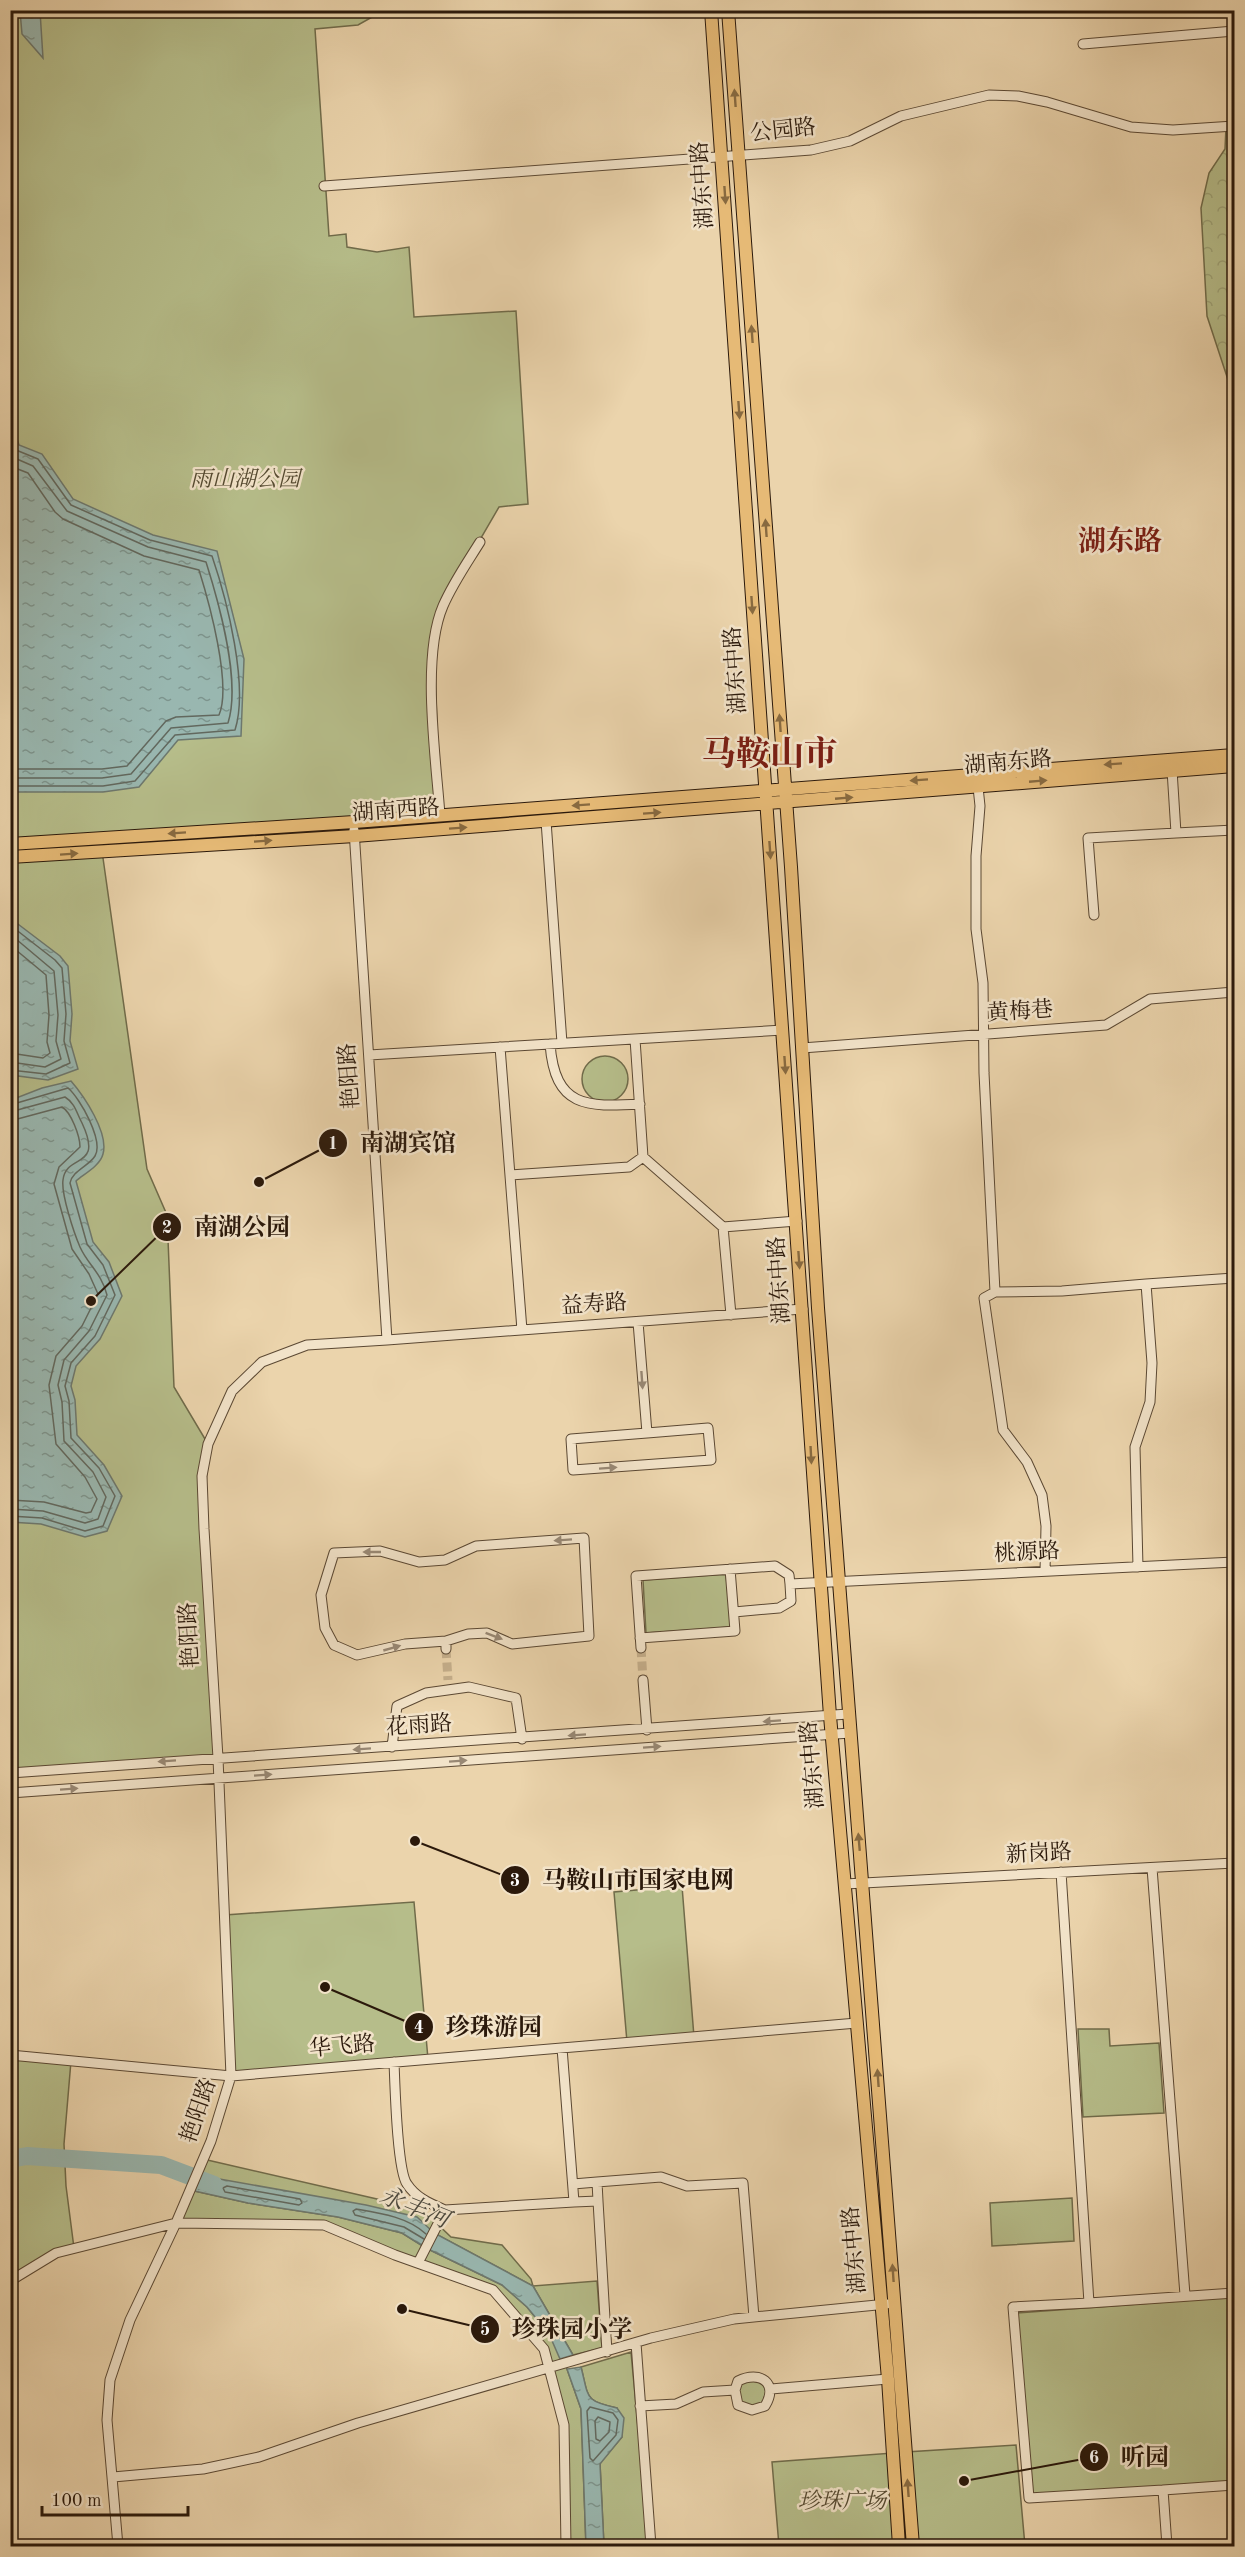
<svg xmlns="http://www.w3.org/2000/svg" width="1245" height="2557" viewBox="0 0 1245 2557" font-family="'Old Standard TT','Noto Serif SC',serif">
<style>
.green{fill:#b6bd8a;stroke:#706b4a;stroke-width:1.5}
.forest{fill:url(#forest-crowns);stroke:#706b4a;stroke-width:1.5}
.water{fill:url(#water-ripples);stroke:#6d786e;stroke-width:1.5}
.lines{fill:none;stroke-linecap:round;stroke-linejoin:round}
.shore{stroke:#62685e;stroke-width:1.5}
.river{stroke:#99b7b0;stroke-width:18}
.minor-tunnel{stroke:#c5af8c;stroke-width:9;stroke-dasharray:9 4.5;stroke-linecap:butt}
.minor-casing{stroke:#5b4833;stroke-width:11}
.major-casing{stroke:#2b190b;stroke-width:14}
.minor{stroke:#f2e3c9;stroke-width:9}
.major{stroke:#e6ba76;stroke-width:12}
.oneway{fill:#886a40}
.oneway2{fill:#988874}
.labels{text-anchor:middle;dominant-baseline:central;stroke-width:5;stroke-linejoin:round;paint-order:stroke}
.street-label{font-size:22px;fill:#2b190b;stroke:#f2e3c9}
.park-label{font-size:22px;font-style:italic;fill:#554a31;stroke:#f2e3c9}
.water-label{font-size:24px;font-style:italic;fill:#4c483d;stroke:#f2e3c9}
.district-label{font-size:28px;font-weight:bold;fill:#7a1f14;stroke:#f2e3c9}
.town-label{font-size:34px;font-weight:bold;fill:#7a1f14;stroke:#f2e3c9}
.leader{fill:none;stroke:#2b190b;stroke-width:2}
.callout-dot{fill:#2b190b;stroke:#f2e3c9;stroke-width:2}
.mark-label{font-size:18px;text-anchor:middle;font-weight:bold;fill:#fff}
.callout-label{font-size:24px;text-anchor:middle;font-weight:bold;fill:#2b190b;stroke:#f2e3c9;stroke-width:5;stroke-linejoin:round;paint-order:stroke}
</style>
<defs>
<pattern id="forest-crowns" width="20" height="18" patternUnits="userSpaceOnUse" patternTransform="scale(1.5)"><rect width="20" height="18" fill="#b6bd8a"/><path d="M2 6a3 3 0 1 1 6 0M12 15a3 3 0 1 1 6 0" fill="none" stroke="#9da276"/></pattern>
<pattern id="water-ripples" width="26" height="14" patternUnits="userSpaceOnUse" patternTransform="scale(1.5)"><rect width="26" height="14" fill="#99b7b0"/><path d="M2 4q2-2 4 0t4 0M15 11q2-2 4 0t4 0" fill="none" stroke="#7d948d"/></pattern>
</defs>
<rect width="100%" height="100%" fill="#ebd4ac"/>
<filter id="stains"><feTurbulence type="fractalNoise" baseFrequency=".00333" numOctaves="4"/><feColorMatrix values="0 0 0 0 .2 0 0 0 0 .09 0 0 0 0 .02 0 0 0 .5 -.17"/></filter>
<radialGradient id="worn" r=".72"><stop offset=".6" stop-color="#630" stop-opacity="0"/><stop offset="1" stop-color="#630" stop-opacity=".3"/></radialGradient>
<path class="green" d="M11,11H383L358,25L315,29L329,236L346,234L347,247L377,252L409,247L414,317L516,311L528,504L499,507L460,574L434,639L440,815L11,844Z
M102,851L147,1169L167,1215L174,1387L208,1444L204,1529L218,1758L11,1773V857Z
M582 1079a23 23 0 1 1 46 0a23 23 0 1 1-46 0Z
M726,1574L731,1627L646,1633L643,1580Z
M682,1886L694,2037L627,2042L614,1892Z
M414,1902L428,2059L231,2076L225,1915Z
M1078,2029H1109L1110,2046L1159,2043L1164,2113L1083,2117Z
M10,2055L71,2061L64,2144L66,2186L74,2248L10,2280Z
M203,2159L377,2199L430,2217L451,2237L502,2245L531,2279L533,2286L597,2281L602,2348L573,2355L533,2286L434,2233L197,2175Z
M190,2190L248,2203L338,2217L402,2233L426,2248L502,2285L527,2307L549,2334L567,2369L581,2409L586,2546H566L564,2425L544,2349L493,2290L324,2225L176,2223Z
M1072,2198L1074,2241L992,2246L990,2203Z
M1233,2297L1234,2482L1032,2494L1017,2313Z
M631,2352L649,2546H604L600,2463L622,2437L617,2408C584,2401 589,2398 581,2367Z
M757,2379L767,2390L763,2404L755,2407L740,2403L737,2391L741,2382Z
M1016,2445L1025,2546H913L906,2452Z
M893,2453L899,2546H779L772,2462Z"/>
<path class="forest" d="M1226,127H1234V398L1207,316L1201,208L1209,173L1225,149Z"/>
<path class="water" d="M20,11H40L43,58L22,34Z
M10,416L19,445L42,454L73,499L153,535L217,551L244,659L241,736L178,740L139,787L103,792H11Z
M10,918L60,956L68,966L72,1014L70,1041L78,1069L48,1080L11,1075Z
M71,1081C84,1096 109,1133 103,1154C100,1166 84,1174 76,1181L93,1242L109,1262L122,1296L100,1339L76,1366L71,1386L75,1400L77,1435L104,1465L122,1496L107,1531L85,1537L41,1524L10,1522L11,1100L42,1088Z
M197,2175L366,2205L417,2217L434,2233L533,2286L573,2355L560,2359L549,2334L527,2307L502,2285L426,2248L402,2233L338,2217L248,2203L190,2190Z
M581,2367C589,2398 584,2401 617,2408L624,2418L622,2437L600,2464L604,2546H586L581,2409L567,2369Z"/>
<g class="lines">
<path class="shore" d="M10,440L16,450L38,459L71,505L150,540L212,556C227,600 249,686 235,730L175,735L135,781L103,786H10
M10,456L33,466L67,511L148,547L206,562C219,603 241,682 228,723L171,728L131,774L102,778H10
M10,466L28,473L55,512L63,519L144,556L199,570C209,602 232,685 219,715L176,717L166,721L127,766L102,769H10
M10,925L55,960L62,968L66,1014L64,1041L70,1063L46,1074L10,1070
M10,934L54,971L58,1015L56,1041L61,1059L45,1067L10,1062
M10,945L46,975L49,1015L47,1042L50,1053L43,1058L10,1053
M10,1105L68,1088C80,1098 104,1141 95,1156C89,1166 72,1171 70,1183L87,1244L103,1265L115,1295L95,1336L71,1363L65,1386L69,1401L71,1438L99,1468L115,1496L103,1526L85,1531L42,1518L10,1516
M10,1112L65,1097C75,1103 77,1114 82,1123C104,1170 66,1153 63,1180C61,1194 74,1233 80,1247C88,1265 101,1272 107,1295L89,1331L64,1360L58,1385L62,1402L64,1441L93,1472L106,1497L98,1519L85,1523L43,1511L10,1509
M10,1121L62,1107C71,1112 80,1136 80,1147L59,1167L54,1184L72,1249L89,1274L98,1294L82,1326L56,1356L49,1385L56,1444L85,1477L97,1499L91,1512L86,1513L44,1502L10,1500
M227,2186L300,2199L302,2203L299,2205L225,2192L223,2188Z
M424,2239L404,2227L355,2215L353,2211L356,2209C380,2213 408,2217 426,2234
M590,2407L613,2413L618,2420L616,2435L593,2461L590,2458L587,2411Z
M598,2417L610,2422L609,2432L600,2441L596,2439L595,2421Z"/>
<path class="river" d="M10,2159L27,2156L161,2165L214,2185"/>
<path class="minor-tunnel" d="M641,1648L643,1680
M446,1649L448,1680"/>
<g class="minor-casing">
<path id="minor" d="M1083,44L1234,31
M324,186L811,150L850,141L901,116L989,95L1018,96L1047,102L1131,127L1173,130L1234,126
M1172,770L1176,833L1234,830
M978,787L980,806L976,856V929L983,983L984,1073L995,1292L1062,1291L1146,1284L1152,1363L1150,1402L1135,1447L1138,1567
M440,815C436,758 421,657 443,606C453,583 467,563 480,542
M546,821L562,1043
M1094,915L1088,838L1176,833
M635,1039L643,1157L723,1227L797,1221
M550,1044C555,1108 586,1107 640,1104
M500,1047L522,1330
M802,1048L1106,1025L1150,999L1234,992
M369,1055L783,1030
M510,1175L629,1167L643,1157
M723,1227L731,1315
M1146,1284L1234,1278
M995,1292L984,1298L1003,1430L1027,1462L1042,1495L1046,1526L1045,1571
M638,1322L647,1433L571,1439L573,1470L711,1460L708,1428L647,1433
M387,1340L803,1309
M734,1612L779,1608L791,1601L790,1584
M640,1638L735,1631L730,1569
M446,1641L405,1644L357,1655L334,1645L325,1628L321,1595L334,1553L380,1551L419,1562L445,1560L476,1546L584,1538L589,1636L512,1644L487,1633L468,1634L446,1641V1649
M641,1648L636,1576L775,1566L789,1575L790,1584L1234,1562
M643,1680L647,1730
M392,1747L397,1706L426,1693L469,1687L516,1698L522,1739
M10,1773L848,1714
M10,1793L850,1733
M1152,1868L1185,2295
M1061,1872L1089,2303L1013,2307L1029,2498L1163,2490L1167,2546
M845,1884L1234,1863
M10,2055L231,2076L857,2023
M394,2062C395,2085 397,2170 407,2184C416,2198 431,2204 445,2210
M573,2184L597,2182
M598,2201L597,2182L661,2177L687,2186L743,2183L754,2317
M574,2202L598,2201L607,2352
M418,2263L445,2210L574,2202L562,2048
M10,2281L56,2253L176,2223L324,2225L395,2255L493,2290L544,2349L564,2425L566,2546
M1089,2303L1234,2293
M636,2343L651,2546
M771,2389L888,2379
M640,2406L676,2404L703,2392L735,2390L738,2405L752,2410L765,2406C779,2383 760,2370 738,2381L735,2390
M113,2477L203,2469L259,2457L358,2423L651,2338L734,2319L887,2304
M1163,2490L1234,2485
M118,2546L107,2420L110,2380L130,2320L176,2223L211,2141L231,2076L218,1758L204,1529L202,1476L208,1444L232,1391L262,1362L307,1345L387,1340L354,830"/>
</g>
<g class="major-casing">
<path id="major" d="M711,10L830,1716L888,2379L899,2546
M728,10L791,867L818,1308L913,2546
M10,844L354,822L1234,755
M10,857L355,836L1234,766"/>
</g>
<use href="#minor" class="minor"/>
<use href="#major" class="major"/>
</g>
<defs><path id="oneway-solid" d="M-6-.8H1V-3.2L6.5 0L1 3.2V.8H-6Z" transform="scale(1.5)"/></defs>
<g class="oneway">
<use href="#oneway-solid" transform="translate(735 98) rotate(-94)"/>
<use href="#oneway-solid" transform="translate(725 195) rotate(86)"/>
<use href="#oneway-solid" transform="translate(752 334) rotate(-94)"/>
<use href="#oneway-solid" transform="translate(739 410) rotate(86)"/>
<use href="#oneway-solid" transform="translate(766 528) rotate(-94)"/>
<use href="#oneway-solid" transform="translate(752 605) rotate(86)"/>
<use href="#oneway-solid" transform="translate(780 723) rotate(-94)"/>
<use href="#oneway-solid" transform="translate(1113 764) rotate(176)"/>
<use href="#oneway-solid" transform="translate(919 780) rotate(176)"/>
<use href="#oneway-solid" transform="translate(1038 781) rotate(-5)"/>
<use href="#oneway-solid" transform="translate(844 798) rotate(-5)"/>
<use href="#oneway-solid" transform="translate(581 805) rotate(176)"/>
<use href="#oneway-solid" transform="translate(652 813) rotate(-4)"/>
<use href="#oneway-solid" transform="translate(458 828) rotate(-4)"/>
<use href="#oneway-solid" transform="translate(177 833) rotate(176)"/>
<use href="#oneway-solid" transform="translate(263 841) rotate(-4)"/>
<use href="#oneway-solid" transform="translate(770 850) rotate(86)"/>
<use href="#oneway-solid" transform="translate(69 854) rotate(-4)"/>
<use href="#oneway-solid" transform="translate(785 1065) rotate(86)"/>
<use href="#oneway-solid" transform="translate(799 1260) rotate(86)"/>
<use href="#oneway-solid" transform="translate(811 1455) rotate(87)"/>
<use href="#oneway-solid" transform="translate(859 1842) rotate(-95)"/>
<use href="#oneway-solid" transform="translate(878 2078) rotate(-94)"/>
<use href="#oneway-solid" transform="translate(893 2273) rotate(-94)"/>
<use href="#oneway-solid" transform="translate(908 2488) rotate(-94)"/>
</g>
<g class="oneway2">
<use href="#oneway-solid" transform="translate(642 1380) rotate(86)"/>
<use href="#oneway-solid" transform="translate(608 1468) rotate(-4)"/>
<use href="#oneway-solid" transform="translate(563 1540) rotate(176)"/>
<use href="#oneway-solid" transform="translate(372 1552) rotate(-180)"/>
<use href="#oneway-solid" transform="translate(494 1636) rotate(21)"/>
<use href="#oneway-solid" transform="translate(392 1648) rotate(-16)"/>
<use href="#oneway-solid" transform="translate(772 1721) rotate(176)"/>
<use href="#oneway-solid" transform="translate(577 1735) rotate(176)"/>
<use href="#oneway-solid" transform="translate(652 1747) rotate(-4)"/>
<use href="#oneway-solid" transform="translate(362 1749) rotate(176)"/>
<use href="#oneway-solid" transform="translate(167 1761) rotate(176)"/>
<use href="#oneway-solid" transform="translate(458 1761) rotate(-4)"/>
<use href="#oneway-solid" transform="translate(263 1775) rotate(-4)"/>
<use href="#oneway-solid" transform="translate(69 1789) rotate(-4)"/>
</g>
<g class="labels">
<g class="street-label">
<text transform="translate(783 131) rotate(-6)">公园路</text>
<text transform="translate(703 185) rotate(-94)">湖东中路</text>
<text transform="translate(736 670) rotate(-94)">湖东中路</text>
<text transform="translate(1008 763) rotate(-5)">湖南东路</text>
<text transform="translate(396 811) rotate(-4)">湖南西路</text>
<text transform="translate(1020 1012) rotate(-4)">黄梅巷</text>
<text transform="translate(350 1076) rotate(-94)">艳阳路</text>
<text transform="translate(780 1280) rotate(-94)">湖东中路</text>
<text transform="translate(594 1305) rotate(-4)">益寿路</text>
<text transform="translate(1027 1553) rotate(-3)">桃源路</text>
<text transform="translate(190 1635) rotate(-93)">艳阳路</text>
<text transform="translate(419 1726) rotate(-4)">花雨路</text>
<text transform="translate(813 1765) rotate(-95)">湖东中路</text>
<text transform="translate(1039 1854) rotate(-3)">新岗路</text>
<text transform="translate(342 2047) rotate(-5)">华飞路</text>
<text transform="translate(199 2111) rotate(-71)">艳阳路</text>
<text transform="translate(855 2250) rotate(-95)">湖东中路</text>
</g>
<g class="park-label">
<text x="245" y="480">雨山湖公园</text>
<text x="842" y="2502">珍珠广场</text>
</g>
<g class="water-label">
<text transform="translate(414 2209) rotate(22)">永丰河</text>
</g>
<g class="district-label">
<text x="1120" y="543">湖东路</text>
</g>
<g class="town-label">
<text x="770" y="756">马鞍山市</text>
</g>
</g>
<path class="leader" d="M259 1182L333 1143M91 1301L167 1227M415 1841L515 1880M325 1987L419 2027M402 2309L485 2329M964 2481L1094 2457"/>
<g class="callout-dot">
<circle cx="259" cy="1182" r="6"/>
<circle cx="91" cy="1301" r="6"/>
<circle cx="415" cy="1841" r="6"/>
<circle cx="325" cy="1987" r="6"/>
<circle cx="402" cy="2309" r="6"/>
<circle cx="964" cy="2481" r="6"/>
<circle cx="333" cy="1143" r="15"/>
<circle cx="167" cy="1227" r="15"/>
<circle cx="515" cy="1880" r="15"/>
<circle cx="419" cy="2027" r="15"/>
<circle cx="485" cy="2329" r="15"/>
<circle cx="1094" cy="2457" r="15"/>
</g>
<g class="mark-label">
<text x="333" y="1149">1</text>
<text x="167" y="1233">2</text>
<text x="515" y="1886">3</text>
<text x="419" y="2033">4</text>
<text x="485" y="2335">5</text>
<text x="1094" y="2463">6</text>
</g>
<g class="callout-label">
<text x="408" y="1151">南湖宾馆</text>
<text x="242" y="1235">南湖公园</text>
<text x="638" y="1888">马鞍山市国家电网</text>
<text x="494" y="2035">珍珠游园</text>
<text x="572" y="2337">珍珠园小学</text>
<text x="1145" y="2465">听园</text>
</g>
<rect width="1245" height="2557" fill="none" stroke="#ebd4ac" stroke-width="36"/>
<rect x="12" y="12" width="1221" height="2533" fill="none" stroke="#2b190b" stroke-width="3"/>
<rect x="18" y="18" width="1209" height="2521" fill="none" stroke="#2b190b" stroke-width="1.5"/>
<path d="M42 2506v9h146v-9" fill="none" stroke="#2b190b" stroke-width="3"/>
<text x="51" y="2506" font-size="18" fill="#2b190b" stroke="#f2e3c9" stroke-width="4.5" paint-order="stroke">100 m</text>
<rect width="100%" height="100%" filter="url(#stains)"/>
<rect width="100%" height="100%" fill="url(#worn)"/>
</svg>
